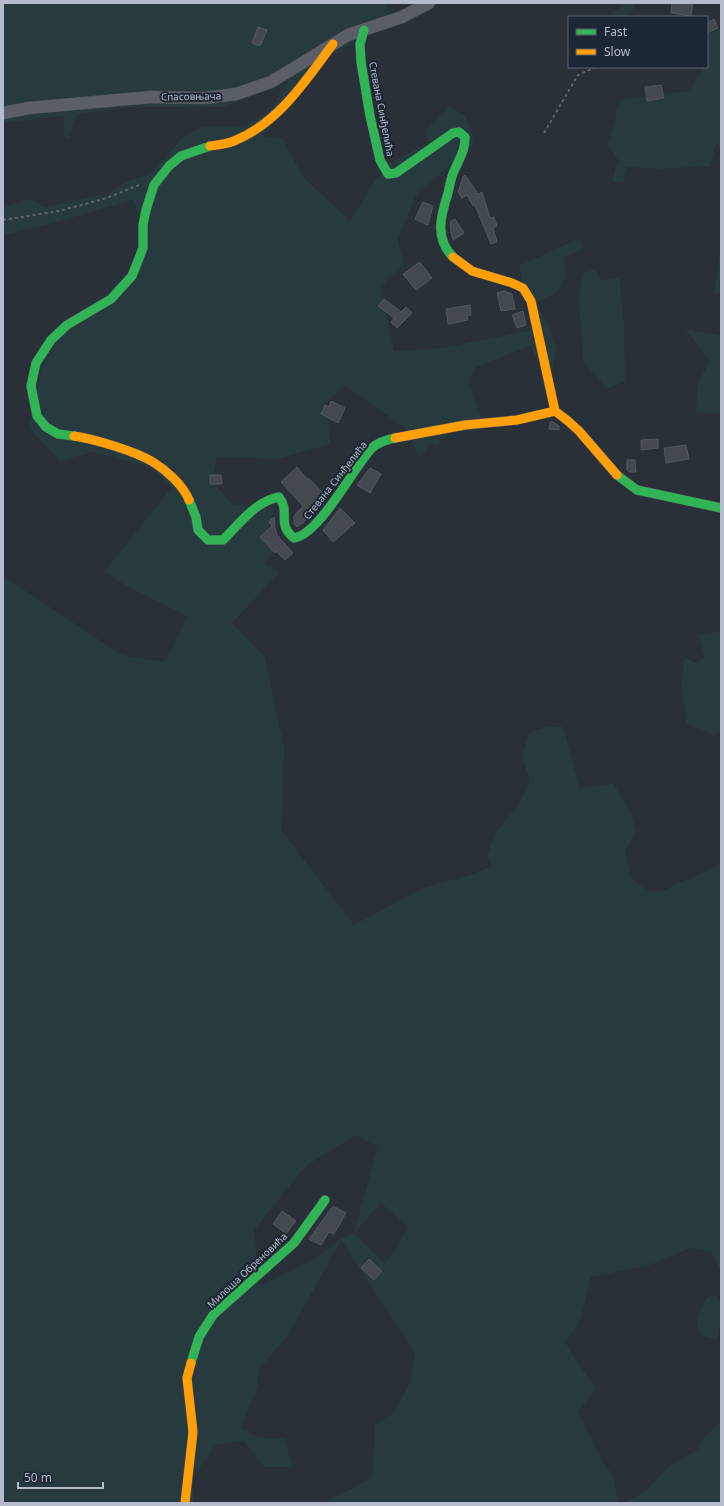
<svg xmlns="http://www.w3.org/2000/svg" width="724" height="1506" viewBox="0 0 724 1506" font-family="'Noto Sans',sans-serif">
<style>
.green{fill:#273a3e;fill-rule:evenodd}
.building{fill:#444950;stroke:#52575f}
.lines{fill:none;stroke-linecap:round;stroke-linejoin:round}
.street-casing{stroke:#484c53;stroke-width:13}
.fast-casing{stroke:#484c53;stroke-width:10}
.slow-casing{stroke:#484c53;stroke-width:10}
.path{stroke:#5d636a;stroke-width:2;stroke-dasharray:3 3;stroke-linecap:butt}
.street{stroke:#5a5e66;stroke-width:12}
.fast{stroke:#30b455;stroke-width:9}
.slow{stroke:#ff9f0a;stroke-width:9}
.labels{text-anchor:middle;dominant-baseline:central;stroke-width:4;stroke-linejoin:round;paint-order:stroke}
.street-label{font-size:10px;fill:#b4bcc9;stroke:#1d2633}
</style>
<rect width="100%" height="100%" fill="#2a3038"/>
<path class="green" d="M3,3H385L393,14L342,50L331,55L262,136L282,138L303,177L350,221L374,182L390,163L429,143L425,131L448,106L465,115L475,142L415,197L398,239L404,266L381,287L394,351L443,348L532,330L519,266L580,238L583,248L563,258L567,276L556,293L535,303L550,327L557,348L553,369L544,371L530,346L474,368L469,382L485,429L451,432L437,445L430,444L419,458L409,431L346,386L325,403L331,444L277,459L217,457L212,481L232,504L274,509L267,536L277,546L265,563L280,572L232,623L265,657L284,748L282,831L354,925L423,888L473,874L491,866L487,855L495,834L519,804L530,780L522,757L529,733L546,727H563L580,788L613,783L630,812L636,831L625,852L631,878L647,891H664L677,883L699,875L721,863V1270L711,1252L690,1248L650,1265L591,1277L580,1322L565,1342L574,1357L596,1388L578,1412L598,1453L614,1478L618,1503H331L328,1500L346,1492L372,1478L375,1425L393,1414L410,1383L415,1353L341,1240L289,1334L259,1369L257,1389L241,1427L256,1437L284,1439L293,1467H264L244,1441L216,1445L193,1477V1503H3V577L17,585L122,655L165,662L187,616L123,584L105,571L172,487L147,466L92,452L60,461L28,427L38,389L41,369L68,319L105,296L127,272L148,237L133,200L53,223L3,235V208L29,199L45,207L109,193L125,182L151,173L183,137L203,127L245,126L271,109L291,76L264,91L224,107H130L77,114L69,139L64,136V116L3,123ZM356,1135L378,1146L354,1233L341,1239L317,1257L260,1286L254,1230L306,1166ZM381,1203L408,1228L385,1264L354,1233Z
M625,3H633L634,9L625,17H611V13L625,5Z
M721,28V147L716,143L710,166L662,169L627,167L623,182H612L618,160L608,145L620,100L688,91L703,70V67H707V35Z
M721,246V294L714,293Z
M595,269L602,280L619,278L624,322L625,381L607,389L583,362L579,296L582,274Z
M685,329L721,336V413L696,414L697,385L710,361Z
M721,631V732L714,735L687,724L681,685L685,657L696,663L705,658L699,635Z
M716,1294L721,1302V1317L717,1340L701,1335C693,1319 700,1313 706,1298Z
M721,1421V1503H625L647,1490L667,1468L697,1450L704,1438Z"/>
<path class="building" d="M672,3H693L691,16L671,13Z
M714,19L718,28L707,33V23Z
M258,27L267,30L260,46L252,43Z
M661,85L664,98L647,101L645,87Z
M465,175L478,194L482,192L490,218L494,217L497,226L493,228L497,242L491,244L475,205L473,206L467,195L462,198L458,192L463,177Z
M423,202L433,206L428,225L415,219Z
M455,219L464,233L453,240L451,233L450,222Z
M420,262L432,278L416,290L403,274Z
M504,291L512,294L515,309L501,311L497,293Z
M384,299L401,312L406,307L412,313L397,328L391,322L394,318L378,306Z
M470,305L471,315L467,316L468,320L448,324L446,309Z
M523,311L526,325L517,328L512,315Z
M331,401L345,408L338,423L321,414L325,405L329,407Z
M550,422H553L559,426V430L549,429Z
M658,439V448L641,450V440Z
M686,445L689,459L666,463L664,448Z
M627,460H635L636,472H629L627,470Z
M297,467L307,479L308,478L325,495L304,522L297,527L294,524V516L303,506L281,482Z
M370,468L381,474L370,493L357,485Z
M210,475H221L222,484H210Z
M340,508L355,523L333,542L323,530Z
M274,517L275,528L277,535L293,553L285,560L276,551L275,553L260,537L272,526L269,522Z
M333,1206L346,1213L334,1234L329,1232L321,1245L309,1239Z
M282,1211L296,1221L286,1234L273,1224Z
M369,1259L382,1271L374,1280L361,1268Z"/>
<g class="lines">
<g class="street-casing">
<path id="street" d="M3,113L29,108L151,97L205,98L236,94L271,82L348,35L402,17L429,3"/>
</g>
<g class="fast-casing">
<path id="fast" d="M364,30L360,44L361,62L370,116L380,160L388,174L396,173L453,133L459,132L465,137C465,151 460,157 455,169C451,176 450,185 448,193C441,215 434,238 453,257
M74,436L58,434L46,427L37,416L31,386L36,363L51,340L67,325L111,299L132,276L143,248V225L146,210L154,185L169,166L181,156L210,146
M617,475L637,490L721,508
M189,500L196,517L198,530L208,540H223C239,524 256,501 279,497C291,512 276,524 294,538C320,534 353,468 372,448C377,443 388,439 395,438
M191,1363L199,1337L213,1315L294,1243L325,1200"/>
</g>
<g class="slow-casing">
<path id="slow" d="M210,146C218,145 227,144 234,141C279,123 305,81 333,44
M453,257L472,271L512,283L523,288L531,301L555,411
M74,436C94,439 135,451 153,462C166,470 183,485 189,500
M395,438L465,425L517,420L555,411L568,421L579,431L617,475
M185,1503L193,1432L187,1378L191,1363"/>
</g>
<path class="path" d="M544,133L578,75L596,67
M3,220L59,211L107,198L139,185"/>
<use href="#street" class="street"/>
<use href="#fast" class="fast"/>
<use href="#slow" class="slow"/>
</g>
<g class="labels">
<g class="street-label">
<text transform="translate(191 96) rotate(-1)">Спасовњача</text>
<text transform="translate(382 109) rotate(79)">Стевана Синђелића</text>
<text transform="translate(335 480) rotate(-52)">Стевана Синђелића</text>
<text transform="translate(247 1270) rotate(-43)">Милоша Обреновића</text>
</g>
</g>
<rect width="724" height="1506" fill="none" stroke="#b4bcc9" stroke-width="8"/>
<rect x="568" y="16" width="140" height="52" fill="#1d2633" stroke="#59626f"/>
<rect x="576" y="29" width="20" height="6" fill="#30b455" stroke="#59626f"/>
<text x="604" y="36" font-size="12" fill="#b4bcc9">Fast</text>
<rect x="576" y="49" width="20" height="6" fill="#ff9f0a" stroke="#59626f"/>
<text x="604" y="56" font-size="12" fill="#b4bcc9">Slow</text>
<path d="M18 1482v6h85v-6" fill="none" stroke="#b4bcc9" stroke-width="2"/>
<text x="24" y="1482" font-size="12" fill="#b4bcc9" stroke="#1d2633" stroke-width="3" paint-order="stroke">50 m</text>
</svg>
